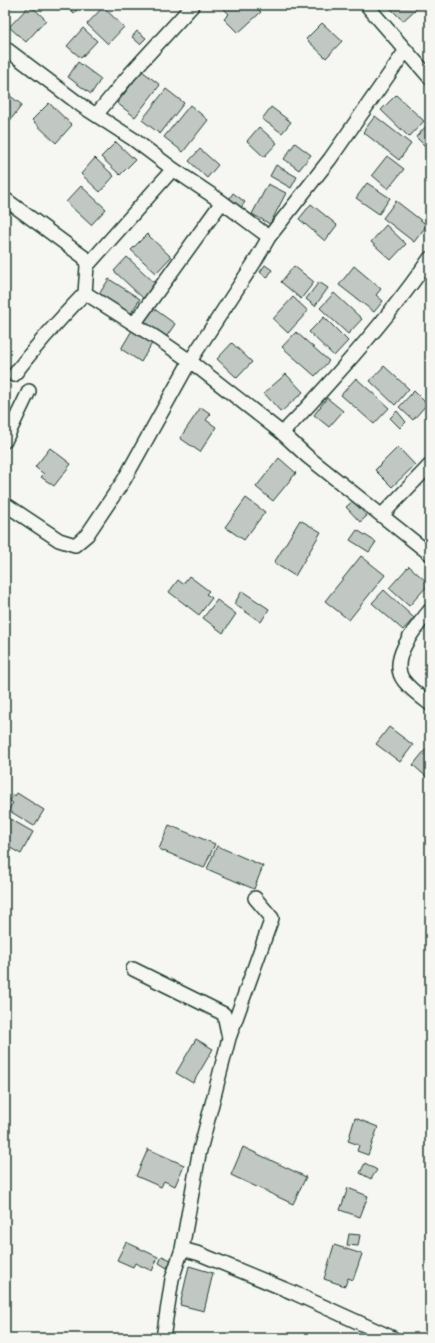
<svg xmlns="http://www.w3.org/2000/svg" width="435" height="1343" viewBox="0 0 435 1343" font-family="Delius,sans-serif">
<style>
.building{fill:#c1c8c3;stroke:#1f3d34}
.lines{fill:none;stroke-linecap:round;stroke-linejoin:round}
.street-casing{stroke:#1f3d34;stroke-width:16}
.street{stroke:#f6f6f2;stroke-width:13}
</style>
<rect width="100%" height="100%" fill="#f6f6f2"/>
<filter id="ink" filterUnits="userSpaceOnUse"><feTurbulence type="fractalNoise" baseFrequency=".025" numOctaves="2"/><feDisplacementMap in="SourceGraphic" scale="8" xChannelSelector="R" yChannelSelector="G"/><feConvolveMatrix kernelMatrix="1 2 1 2 8 2 1 2 1" color-interpolation-filters="sRGB"/></filter>
<g filter="url(#ink)">
<path class="building" d="M30,5L46,20L26,42L9,27Z
M66,5H81L74,13Z
M220,5H254L261,12L238,33L224,19L229,14Z
M387,5H416L418,7L403,21Z
M103,7L124,27L108,44L87,24Z
M322,23L342,41L326,58L306,39Z
M83,28L97,41L81,58L67,46Z
M137,31L146,38L140,44L132,37Z
M78,62L101,79L91,94L68,77Z
M142,71L160,85L135,117L117,103Z
M166,89L184,103L160,134L142,120Z
M5,92L22,105L8,123L5,121Z
M396,95L424,121L409,137L381,110Z
M49,103L72,125L56,143L32,120Z
M190,105L208,120L183,152L164,137Z
M271,107L291,122L282,133L262,119Z
M375,116L411,144L399,160L363,132Z
M430,122V148L428,149L416,137Z
M259,127L277,143L264,157L247,141Z
M116,142L135,160L120,175L101,157Z
M295,143L311,155L299,170L284,159Z
M200,149L218,165L207,178L189,161Z
M387,156L404,169L388,189L372,175Z
M95,158L114,176L100,192L81,174Z
M276,165L297,177L291,188L270,176Z
M367,183L390,198L379,214L356,198Z
M268,184L286,193L270,224L252,214Z
M81,186L106,209L91,225L66,202Z
M233,193L245,202L240,209L228,201Z
M396,201L427,225L414,242L383,218Z
M311,204L337,225L325,241L299,219Z
M386,225L406,244L391,260L371,242Z
M147,234L171,257L156,273L131,250Z
M127,257L157,285L144,299L114,271Z
M265,265L272,270L267,278L260,272Z
M294,266L314,282L301,299L281,282Z
M354,266L381,289L376,295L383,301L374,312L339,285Z
M109,279L140,299L128,318L97,297Z
M319,282L328,288L315,306L306,299Z
M334,293L362,319L348,334L320,308Z
M293,297L308,311L288,333L273,319Z
M153,308L175,324L164,340L142,324Z
M324,317L348,341L334,356L309,332Z
M134,327L154,340L141,362L121,349Z
M296,332L329,361L315,376L282,347Z
M232,343L252,362L237,378L217,359Z
M384,366L409,389L395,405L370,381Z
M286,374L303,392L281,412L264,393Z
M356,378L389,408L374,424L341,395Z
M414,391L427,404L413,420L399,407Z
M327,398L343,411L329,427L314,415Z
M201,407L211,414L206,420L216,427L200,452L180,438Z
M397,411L406,422L400,428L390,418Z
M398,447L415,465L392,487L375,470Z
M50,448L71,464L54,486L41,477L44,474L35,467Z
M279,458L296,473L273,501L256,487Z
M246,498L265,512L244,540L225,527Z
M353,501L367,516L360,522L346,507Z
M300,520L321,532L295,576L274,563Z
M357,530L376,542L369,552L350,540Z
M361,556L385,575L349,620L325,601Z
M409,566L429,584L409,606L389,588Z
M189,576L209,591L206,594L212,598L199,615L169,592L178,580L183,584Z
M384,590L414,618L403,630L372,603Z
M242,591L269,609L261,622L234,604Z
M217,600L236,614L223,633L203,618Z
M389,727L413,745L400,762L376,744Z
M430,744V780L413,765Z
M17,793L44,810L34,826L8,810L13,803L10,801L13,795L15,796Z
M5,816L33,832L21,854L5,845Z
M169,825L215,844L204,868L159,849Z
M217,846L263,866L254,889L207,869Z
M196,1039L213,1049L193,1083L176,1073Z
M355,1118L378,1127L368,1155L357,1151L359,1145L348,1141Z
M243,1147L306,1177L293,1204L231,1175Z
M148,1149L184,1165L175,1186L164,1181L161,1187L136,1176Z
M365,1163L377,1170L371,1179L360,1173Z
M348,1188L368,1196L360,1217L340,1210Z
M349,1234L360,1235L358,1246L347,1245Z
M126,1242L158,1257L152,1271L135,1263L133,1267L117,1260Z
M334,1245L362,1254L353,1280L348,1278L345,1286L324,1279Z
M162,1256L171,1260L167,1268L159,1263Z
M189,1266L213,1273L204,1311L180,1305Z"/>
<g class="lines">
<g class="street-casing">
<path id="street" d="M371,5L369,8L430,78
M5,48L82,106L133,139L173,169L222,202L269,237
M96,115L130,74L193,5
M5,199L85,258L87,266L85,293
M87,266L173,169
M134,324L222,202
M14,375C36,345 60,319 85,293L158,339L190,361L282,433L308,457L430,554
M282,433C302,414 320,393 338,373C371,336 402,299 430,258
M5,441L29,391
M5,504L59,540L75,545L87,535L124,480L190,361L254,263L269,237L330,159L406,50
M382,515L430,465
M430,610C417,626 387,660 404,681C411,690 422,698 430,704
M133,969L224,1014L229,1038L199,1154L182,1249L200,1254L294,1293L393,1338
M229,1038L272,918L255,898
M163,1338L172,1279L182,1249"/>
</g>
<use href="#street" class="street"/>
</g>
</g>
<rect width="435" height="1343" fill="none" stroke="#f6f6f2" stroke-width="20"/>
<rect x="10" y="10" width="415" height="1323" fill="none" stroke="#1f3d34" stroke-width="1.5" filter="url(#ink)"/>
</svg>
